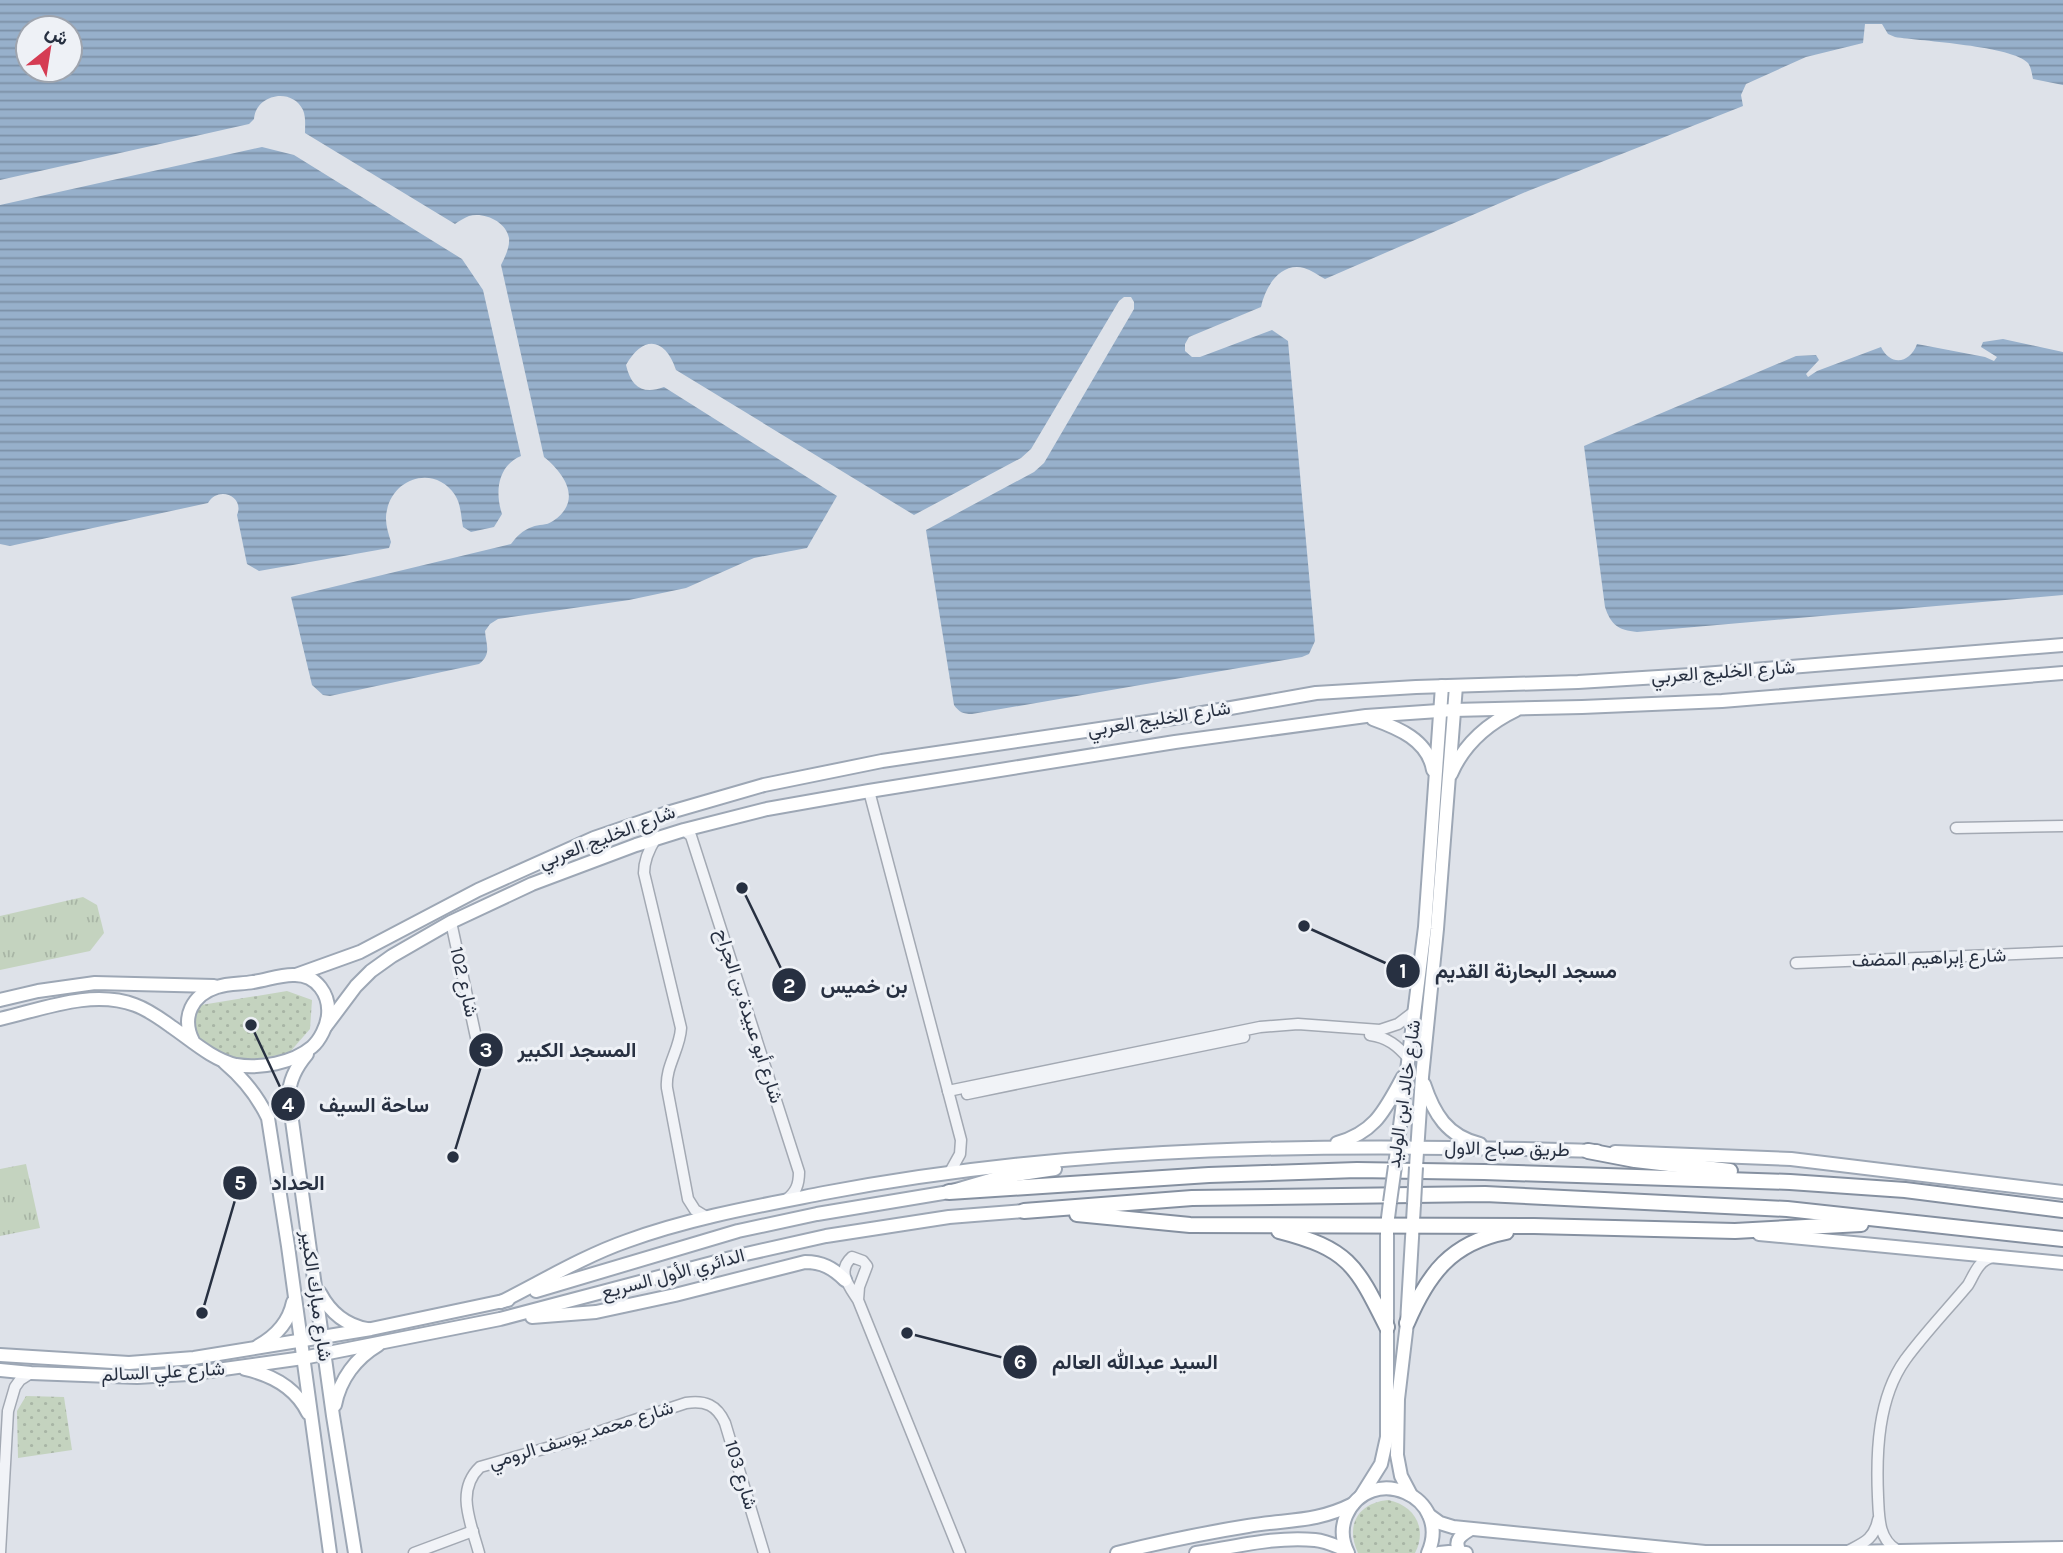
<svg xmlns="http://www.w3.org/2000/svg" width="2063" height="1553" font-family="Karla,Vazirmatn,sans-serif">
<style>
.grass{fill:url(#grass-tufts)}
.park{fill:url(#park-dots)}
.water{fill:url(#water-rules);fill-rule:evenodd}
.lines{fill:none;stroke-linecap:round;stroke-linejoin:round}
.minor-casing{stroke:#a3a9b3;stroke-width:13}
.major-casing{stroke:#9da7b5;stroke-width:16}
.highway-casing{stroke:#8590a0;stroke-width:18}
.minor{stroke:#f1f3f7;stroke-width:10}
.major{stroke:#fff;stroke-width:12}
.highway{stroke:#fff;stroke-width:14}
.major-bridge-casing{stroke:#9da7b5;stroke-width:16;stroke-linecap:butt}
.major-bridge{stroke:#fff;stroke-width:12}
.labels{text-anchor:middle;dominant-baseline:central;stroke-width:6;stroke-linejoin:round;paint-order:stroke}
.street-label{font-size:19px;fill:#273041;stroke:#eef1f6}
.leader{fill:none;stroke:#273041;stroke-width:2.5}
.callout-dot{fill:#273041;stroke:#eef1f6;stroke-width:2.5}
.mark-label{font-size:21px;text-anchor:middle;font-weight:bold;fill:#fff}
.callout-label{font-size:21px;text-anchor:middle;font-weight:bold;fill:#273041;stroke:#eef1f6;stroke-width:6;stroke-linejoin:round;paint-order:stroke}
</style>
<defs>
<pattern id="grass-tufts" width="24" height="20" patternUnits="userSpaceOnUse" patternTransform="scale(1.75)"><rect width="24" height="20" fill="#c4d3bf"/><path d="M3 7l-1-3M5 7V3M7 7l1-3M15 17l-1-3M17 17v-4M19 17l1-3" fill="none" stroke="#a8b5a5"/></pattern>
<pattern id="park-dots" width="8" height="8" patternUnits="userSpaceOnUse" patternTransform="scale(1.75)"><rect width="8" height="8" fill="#c4d3bf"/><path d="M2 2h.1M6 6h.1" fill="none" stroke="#a8b5a5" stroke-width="1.8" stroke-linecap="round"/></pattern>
<pattern id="water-rules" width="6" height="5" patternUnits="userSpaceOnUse" patternTransform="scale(1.75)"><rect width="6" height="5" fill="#97b0cb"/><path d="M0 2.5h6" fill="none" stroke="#7b90a6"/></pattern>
</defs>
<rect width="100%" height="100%" fill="#dee2e9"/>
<!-- grass -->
<g class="grass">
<path d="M83 897 97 905 104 933 90 951 0 970V916Z"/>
<path d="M26 1164 40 1228 0 1236V1169Z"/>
</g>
<!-- park -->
<g class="park">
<path d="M287 991 312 1000 310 1029 289 1053 257 1059H222L194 1041 190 1021 195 1006Z"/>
<path d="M26 1396 64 1397 72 1450 18 1458 17 1411Z"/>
<path d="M1388 1500C1414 1505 1428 1528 1415 1553H1358C1345 1525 1358 1503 1388 1500Z"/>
</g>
<!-- water -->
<g class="water">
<path d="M0 0H2063V85L2033 79C2032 74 2031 67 2028 63 2013 46 1921 41 1895 37L1888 34 1882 24H1865L1863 43 1806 57 1746 84 1741 95 1743 106 1528 191 1325 279C1318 275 1311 270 1304 268 1280 262 1265 287 1261 307L1189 337 1185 344V351L1192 357H1200L1272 330 1288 341 1315 641 1309 654 1302 657 972 714C963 714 959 712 954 705L926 530 1034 472 1044 463 1134 309V302L1131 297H1124L1119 301 1031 449 1021 458 914 515 676 370C665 337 643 335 626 365 631 387 643 395 664 387L837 496 807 548 754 558 686 588 629 600 498 619 490 624 485 631C486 645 492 654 479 664L330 696 323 695 312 685 291 597 511 544C516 537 523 530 532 527 539 524 546 526 553 521 583 501 565 474 544 457L501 265C505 257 510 247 509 238 506 222 485 212 469 216 464 218 459 221 455 224L305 133C305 126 306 117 303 110 292 87 256 94 254 119L249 124 0 180ZM70 28V70H28V28Z"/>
<path d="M262 147 294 155 462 259 483 290 521 456C497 466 495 493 502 514L494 527 471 532 463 527C461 517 461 504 455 495 435 465 394 477 387 510 384 521 388 532 391 542L389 548 259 571 247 564 237 515C245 497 219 485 208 503L10 546 0 544V205Z"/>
<path d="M2003 339 2063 352V595L1637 632C1618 630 1611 625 1605 607L1584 446 1796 356 1816 355 1819 360 1806 374 1808 377 1817 371 1881 347C1891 367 1910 363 1917 344L1985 357 1994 361 1997 357 1981 347 1983 342Z"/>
</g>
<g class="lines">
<!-- minor casing -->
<g class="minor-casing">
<g id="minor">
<path d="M869 791 961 1140 960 1154 950 1172"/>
<path d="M1956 828 2063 826"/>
<path d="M684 830 691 836 799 1172C799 1185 796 1192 786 1200"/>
<path d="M656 838C649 849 644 860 644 873L681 1028C680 1049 665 1067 667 1088L688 1199 695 1210 708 1218"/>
<path d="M451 922 477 1042"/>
<path d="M1796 963 2063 952"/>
<path d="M1370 1035C1387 1037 1398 1046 1409 1059"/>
<path d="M948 1091 1260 1027 1298 1024 1380 1030 1398 1024 1415 1011"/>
<path d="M967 1094 1244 1037"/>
<path d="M858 1300 859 1287 867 1266 863 1261 852 1257C836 1271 849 1286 858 1300L960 1553"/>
<path d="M1897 1550C1878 1539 1879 1516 1878 1497 1876 1452 1878 1398 1905 1360 1924 1334 1947 1310 1968 1285 1975 1273 1978 1261 1993 1257"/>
<path d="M1846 1552C1863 1543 1874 1540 1878 1520"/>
<path d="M0 1553 8 1411 15 1387 20 1380 31 1373"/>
<path d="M414 1553 473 1531"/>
<path d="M479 1553C471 1523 455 1491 480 1467L571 1441 686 1403C705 1400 717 1405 725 1423L764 1553"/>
</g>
</g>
<!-- major casing -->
<g class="major-casing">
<g id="major">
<path d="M1373 719C1398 728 1428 740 1433 770"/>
<path d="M1451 774C1464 744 1487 724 1516 710"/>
<path d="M296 975 360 952 478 890 594 838 667 813 764 785 882 761 1174 718 1316 693 1416 687 1578 682 1691 675 2063 645"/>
<path d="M0 1000 38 991 95 983 214 986"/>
<path d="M0 1019C43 1009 92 989 135 1005 149 1010 161 1019 172 1027 191 1040 213 1060 236 1065 260 1069 293 1063 312 1047 320 1040 327 1026 328 1015 330 995 317 975 295 975 282 974 267 980 253 982 242 984 228 983 217 987 192 995 181 1017 193 1041"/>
<path d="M326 1026 356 986 371 971 392 956 451 922 532 884 636 845 684 830 767 809 869 791 1175 742 1366 716 1453 710 1582 707 1722 701 2063 673"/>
<path d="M307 1054C296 1067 288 1082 289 1099L333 1416 355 1553"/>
<path d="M225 1063C244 1079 257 1095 268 1118L288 1246 330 1553"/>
<path d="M1424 1084C1434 1114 1447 1136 1480 1144"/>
<path d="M1337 1143C1376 1132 1385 1109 1403 1077"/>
<path d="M1615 1152 1791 1159 2063 1192"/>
<path d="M1395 1166 1425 927 1442 686"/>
<path d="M1416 1167 1422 1077 1437 929 1456 686"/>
<path d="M1759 1234 2063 1263"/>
<path d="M536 1291 738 1231 817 1214 949 1192 997 1178 1055 1169"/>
<path d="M320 1293C330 1312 345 1325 367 1329"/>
<path d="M501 1302C541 1282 584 1256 627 1241 690 1218 758 1206 824 1193 1079 1144 1338 1143 1597 1151"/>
<path d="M532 1317 596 1312 675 1295 805 1262C822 1262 833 1268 845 1280"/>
<path d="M258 1346C276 1336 289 1322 293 1302"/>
<path d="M0 1355 129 1363 194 1358 371 1329 508 1300"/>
<path d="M245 1369C272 1375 296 1388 308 1413"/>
<path d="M0 1370 31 1373 137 1377 188 1374 303 1358 500 1319 746 1254 826 1236 949 1217 1024 1211"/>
<path d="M335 1405C340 1379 356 1358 378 1345"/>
<path d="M1411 1495 1401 1476 1397 1455 1398 1399 1407 1323 1414 1204"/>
<path d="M1361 1496 1381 1464 1387 1437V1226L1390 1202"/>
<path d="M1429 1515 1440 1523 1453 1527 1705 1552H1846L2063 1548"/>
<path d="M1460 1552C1453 1540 1461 1535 1471 1529"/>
<path d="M1117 1553C1161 1542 1204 1533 1248 1526 1288 1519 1315 1523 1353 1504"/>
<path d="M1196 1553C1234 1547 1276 1536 1315 1540 1326 1541 1336 1546 1346 1550"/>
<path d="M1348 1553C1342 1541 1341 1528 1346 1516 1370 1461 1453 1496 1428 1553"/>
<path d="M1439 1553 1449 1552 1466 1553"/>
</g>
</g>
<!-- highway casing -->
<g class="highway-casing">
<g id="highway">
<path d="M1588 1151 1635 1160 1730 1171"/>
<path d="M949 1192 1209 1175 1357 1170 1484 1172 1790 1182 1905 1190 2063 1210"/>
<path d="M1024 1211 1192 1198 1485 1194 1787 1209 2063 1239"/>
<path d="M1077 1214 1190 1225 1534 1226 1735 1231 1861 1224"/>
<path d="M1279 1231C1349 1249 1356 1265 1387 1327"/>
<path d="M1407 1323C1428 1274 1451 1243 1506 1232"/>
</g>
</g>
<!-- minor -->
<use href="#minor" class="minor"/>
<!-- major -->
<use href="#major" class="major"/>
<!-- highway -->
<use href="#highway" class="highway"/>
<!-- major-bridge casing -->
<g class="major-bridge-casing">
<g id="major-bridge">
<path d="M1390 1202 1395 1166"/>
<path d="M1414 1204 1416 1167"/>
</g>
</g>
<!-- major-bridge -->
<use href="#major-bridge" class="major-bridge"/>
</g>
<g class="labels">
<!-- street labels -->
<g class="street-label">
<text transform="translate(1723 672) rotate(-4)">شارع الخليج العربي</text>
<text transform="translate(1159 719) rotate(-9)">شارع الخليج العربي</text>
<text transform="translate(607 837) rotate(-21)">شارع الخليج العربي</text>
<text transform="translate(1929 958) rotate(-2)">شارع إبراهيم المضف</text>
<text transform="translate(464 982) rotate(77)">شارع 102</text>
<text transform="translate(749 1016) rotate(72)">شارع أبو عبيدة بن الجراح</text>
<text transform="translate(1404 1094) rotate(-82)">شارع خالد ابن الوليد</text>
<text transform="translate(1507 1149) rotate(1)">طريق صباح الاول</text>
<text transform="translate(673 1274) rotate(-15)">الدائري الأول السريع</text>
<text transform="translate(316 1296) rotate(82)">شارع مبارك الكبير</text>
<text transform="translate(163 1372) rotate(-3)">شارع علي السالم</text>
<text transform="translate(581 1435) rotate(-17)">شارع محمد يوسف الرومي</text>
<text transform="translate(741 1475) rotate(73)">شارع 103</text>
</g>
</g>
<!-- callouts -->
<path class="leader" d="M1304 926L1403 971M742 888L789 985M453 1157L486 1050M251 1025L288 1104M202 1313L240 1183M907 1333L1020 1362"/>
<g class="callout-dot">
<circle cx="1304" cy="926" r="7"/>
<circle cx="742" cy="888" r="7"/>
<circle cx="453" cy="1157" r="7"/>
<circle cx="251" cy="1025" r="7"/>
<circle cx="202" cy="1313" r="7"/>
<circle cx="907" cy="1333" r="7"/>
<circle cx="1403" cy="971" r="18"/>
<circle cx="789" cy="985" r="18"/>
<circle cx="486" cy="1050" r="18"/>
<circle cx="288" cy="1104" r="18"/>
<circle cx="240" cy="1183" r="18"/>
<circle cx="1020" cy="1362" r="18"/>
</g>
<g class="mark-label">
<text x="1403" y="978">1</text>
<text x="789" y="993">2</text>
<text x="486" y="1057">3</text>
<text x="288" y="1112">4</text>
<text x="240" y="1190">5</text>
<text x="1020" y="1369">6</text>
</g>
<g class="callout-label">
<text x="1526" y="978">مسجد البحارنة القديم</text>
<text x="864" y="993">بن خميس</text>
<text x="577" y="1057">المسجد الكبير</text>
<text x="374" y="1112">ساحة السيف</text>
<text x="298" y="1190">الحداد</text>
<text x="1135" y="1369">السيد عبدالله العالم</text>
</g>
<!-- north arrow -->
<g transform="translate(49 49) rotate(30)"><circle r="33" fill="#eef1f6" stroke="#9ea4ae" stroke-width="2"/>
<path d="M0-5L12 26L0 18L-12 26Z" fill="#d53c53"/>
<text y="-10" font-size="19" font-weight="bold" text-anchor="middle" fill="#273041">ش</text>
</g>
</svg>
